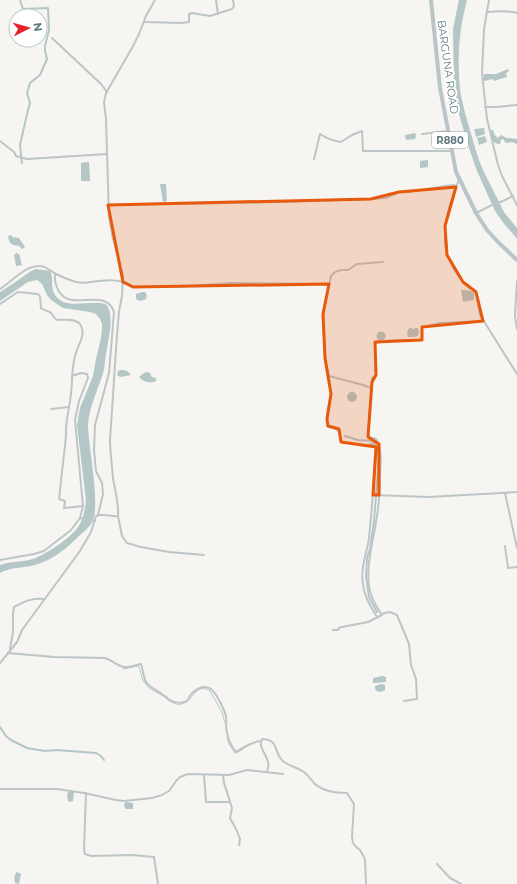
<svg xmlns="http://www.w3.org/2000/svg" width="517" height="884" font-family="Montserrat,sans-serif">
<style>
.water{fill:#b4c6c6}
.lines{fill:none;stroke-linecap:round;stroke-linejoin:round}
.stream{stroke:#b4c6c6;stroke-width:1}
.canal{stroke:#b4c6c6;stroke-width:2}
.street{stroke:#bec5c7;stroke-width:2}
.primary{stroke:#b9c5c7;stroke-width:4}
.marked{fill:#e8590c;fill-opacity:0.2;stroke:#e8590c;stroke-width:3;stroke-linejoin:round}
.labels{text-anchor:middle;dominant-baseline:central;stroke-width:4;stroke-linejoin:round;paint-order:stroke}
.shield{fill:#fff;stroke:#90a2a5;stroke-width:1}
.shield-label{font-size:10px;font-weight:bold;fill:#607a7e}
.street-label{font-size:11px;fill:#607a7e;stroke:#fff}
</style>
<rect width="100%" height="100%" fill="#f6f5f2"/>
<!-- water -->
<g class="water">
<path d="M459 0H467C459 30 457 58 460 89 462 104 468 123 472 137 475 148 478 159 483 170L504 212 517 228V239L514 235 505 225 495 211 477 171 467 142 459 114 454 85 453 29Z"/>
<path d="M508 69 509 71 506 73 507 77 500 79 495 81 492 79 485 81 483 80 484 74H496Z"/>
<path d="M484 128 485 134 476 137 474 129Z"/>
<path d="M491 130H493L495 135 498 138 501 135 507 138 517 139V144L512 142 506 143 503 139 501 140 500 144C492 144 491 137 491 130Z"/>
<path d="M415 133 416 136 415 139 406 140 405 135Z"/>
<path d="M485 136 487 142 479 145 477 138Z"/>
<path d="M428 160V167L420 168V161Z"/>
<path d="M88 162H89L90 181H81V163Z"/>
<path d="M160 184H166L167 201 163 202Z"/>
<path d="M12 235V237L19 238 25 247 22 249 19 246C12 245 9 244 8 236Z"/>
<path d="M17 252V254H19L22 265 16 266 14 255Z"/>
<path d="M36 269 50 271C54 277 50 287 55 295 67 312 91 298 107 305 114 318 109 335 107 349 105 356 105 363 104 370 99 388 89 406 88 425 88 445 102 512 91 524 88 528 84 532 80 535 67 548 53 560 35 565 23 568 11 567 0 573V565C11 561 23 562 33 559 47 554 74 536 80 524 84 516 85 508 86 500L77 425 80 408 93 376 96 359 101 338 102 329V324L100 319 96 314 90 312 63 308 51 300 47 295 42 284 37 280 28 282 0 301V292L14 283 31 271Z"/>
<path d="M461 290C466 290 470 290 474 293V300L463 302Z"/>
<path d="M142 292H145C147 294 147 296 146 299L141 301 137 300 136 298V294Z"/>
<path d="M409 328H412L414 330 415 328H418L419 332 418 336 414 337H408L407 333Z"/>
<circle cx="381" cy="336" r="4.5"/>
<path d="M121 370C126 370 128 371 131 375L120 377 117 375 118 371Z"/>
<path d="M147 372 150 373 152 377 156 378V381C150 384 143 382 139 377L144 373Z"/>
<circle cx="352" cy="397" r="5"/>
<path d="M382 676 386 677V682L373 683V678Z"/>
<path d="M381 684 385 685V690L381 692 376 691 375 688V686Z"/>
<path d="M68 792H74L73 801 69 802 68 800 67 797Z"/>
<path d="M126 802 133 803V809H126C124 807 123 804 126 802Z"/>
<path d="M17 872 21 874 19 884 15 883C14 880 14 874 17 872Z"/>
</g>
<g class="lines">
<!-- stream -->
<g class="stream">
<path d="M123 669 138 666C142 671 140 678 145 683 149 689 154 691 160 694 168 699 177 710 187 701"/>
<path d="M190 699C196 691 201 685 210 691L222 712 225 723"/>
<path d="M227 738 229 744 235 753H236L243 749"/>
</g>
<!-- canal -->
<g class="canal">
<path d="M20 0 23 9 48 8 49 30 45 46V51L47 59 40 75 30 83 27 93 30 103 28 110 20 145 22 163"/>
<path d="M345 436 358 440 375 441 376 444 379 458 374 521 370 549 367 558 366 576 369 597 377 612"/>
<path d="M0 727 6 736 11 740 27 748 45 751 56 750 96 753 101 756 104 760"/>
</g>
<!-- street -->
<g class="street">
<path d="M216 0 218 14"/>
<path d="M489 0 484 29 482 73 487 119 498 165 502 176 517 205"/>
<path d="M487 12C497 11 507 10 517 13"/>
<path d="M145 22 181 23 189 22V14L192 13 210 16 232 9 234 6 233 0"/>
<path d="M52 38 101 84 107 92"/>
<path d="M485 107H496L517 105"/>
<path d="M422 134 448 131"/>
<path d="M0 141 14 152 16 156 27 159 107 154"/>
<path d="M314 159 320 134C326 138 333 141 341 142L352 135 362 131 363 151H452"/>
<path d="M459 179 450 204 445 226V244L447 255 455 271 463 282 476 292 480 315 517 374"/>
<path d="M108 205 279 202 371 199 386 198 399 192H409L445 186 454 185 456 187"/>
<path d="M476 213 492 205 503 201 513 196"/>
<path d="M55 273C54 285 59 298 72 300 86 302 108 293 114 312L109 373 95 425 94 450 96 471 102 483 103 494 98 515"/>
<path d="M517 281 515 316 517 329"/>
<path d="M0 289C10 283 22 269 33 267 45 264 47 269 56 274 62 277 70 280 76 282 81 283 86 283 91 282 105 280 123 278 133 287H177L230 283 328 284"/>
<path d="M0 304 18 292 38 294 40 297 41 308C44 311 48 310 51 313 54 316 53 318 57 320 63 320 75 318 80 324 86 332 80 342 77 350 71 364 73 378 71 393 70 407 65 421 66 436L59 499 65 501 64 508 83 506"/>
<path d="M329 376 363 385 371 388"/>
<path d="M51 409 69 407"/>
<path d="M505 493 517 548"/>
<path d="M373 495 428 497 517 492"/>
<path d="M118 516 122 536 127 543 141 547 169 552 204 555"/>
<path d="M80 518 95 521"/>
<path d="M505 546 508 568 517 567"/>
<path d="M0 560 34 554 44 551 71 530 80 518 83 506 75 420 79 401 88 378 87 374 81 373 72 376"/>
<path d="M377 617C371 607 364 596 363 584 360 568 367 553 369 538 372 509 374 479 376 449L373 443 367 446 341 442C340 437 340 430 334 428 332 428 330 427 328 426L327 423V414L331 394 328 372 325 358 323 314 331 276 335 272 341 270H348L357 264 383 262"/>
<path d="M333 630H338L339 628 342 627 368 622 382 615"/>
<path d="M10 649 13 632V614L14 607C26 601 31 598 45 599"/>
<path d="M8 653 54 657 105 658C112 660 117 666 124 667 130 668 135 665 141 664 143 670 143 676 146 682 150 688 157 690 163 695 166 696 168 699 170 700 174 703 184 704 188 700 189 699 189 698 189 697 194 690 204 683 212 690 217 695 225 710 226 717 227 720 226 724 226 727 227 736 230 745 236 752 245 747 250 742 261 741"/>
<path d="M0 663 17 642 22 630 80 551 91 532 96 516C103 513 111 517 118 516 119 503 115 491 113 478 112 465 110 452 110 440L117 335 119 312 122 296 123 276 113 239 109 217 106 119 104 102 106 93 132 48 139 34 146 16 155 0"/>
<path d="M404 701 417 699 416 679 414 673 411 665 409 644 397 615 390 612 381 614C376 606 370 596 369 586 366 565 373 542 376 522 379 506 380 489 380 473 381 462 382 448 376 439L369 437 368 435 372 382V378L376 375 375 344C384 339 410 340 422 340V327H423L440 323 483 321"/>
<path d="M267 772C268 769 269 765 268 762 266 753 258 748 262 739 280 739 273 754 284 762 290 766 298 768 304 772 309 776 311 780 315 784 324 792 336 793 347 793L354 804 352 836 353 843 356 847 360 850 365 859 366 884"/>
<path d="M204 775 206 802H230"/>
<path d="M223 775 224 783 232 808 230 818 236 829 240 839 239 845"/>
<path d="M0 789H57L84 793 116 800 124 801 152 798 162 795 169 791 176 781 180 777 188 774 229 775 247 770 283 774"/>
<path d="M86 793 84 849 85 854 91 856 132 855 154 857 158 884"/>
<path d="M437 864 450 878 461 884"/>
</g>
<!-- primary -->
<path class="primary" d="M431 0 440 88 456 172 476 213 487 230 498 242 517 260"/>
</g>
<!-- marked area -->
<path class="marked" d="M456 187 445 226 447 255 463 282 476 292 483 321 422 327V340L375 342 376 375 372 382 368 437 379 444V495H373L376 447 341 442 339 429 328 426 327 419 331 394 325 358 323 314 329 284 133 287 123 282 108 205 371 199 399 192Z"/>
<g class="labels">
<!-- shield labels -->
<rect class="shield" x="432" y="132" width="36" height="16" rx="3"/>
<g class="shield-label">
<text x="450" y="140">R880</text>
</g>
<!-- street labels -->
<g class="street-label">
<text transform="translate(448 67) rotate(82)">BARGUNA ROAD</text>
</g>
</g>
<!-- north arrow -->
<g transform="translate(28 28) rotate(84)"><circle r="19" fill="#ffffff" stroke="#bfcacb"/>
<path d="M0-3L7 15L0 10L-7 15Z" fill="#e6232d"/>
<text y="-6" font-size="11" font-weight="bold" text-anchor="middle" fill="#607a7e">N</text>
</g>
</svg>
